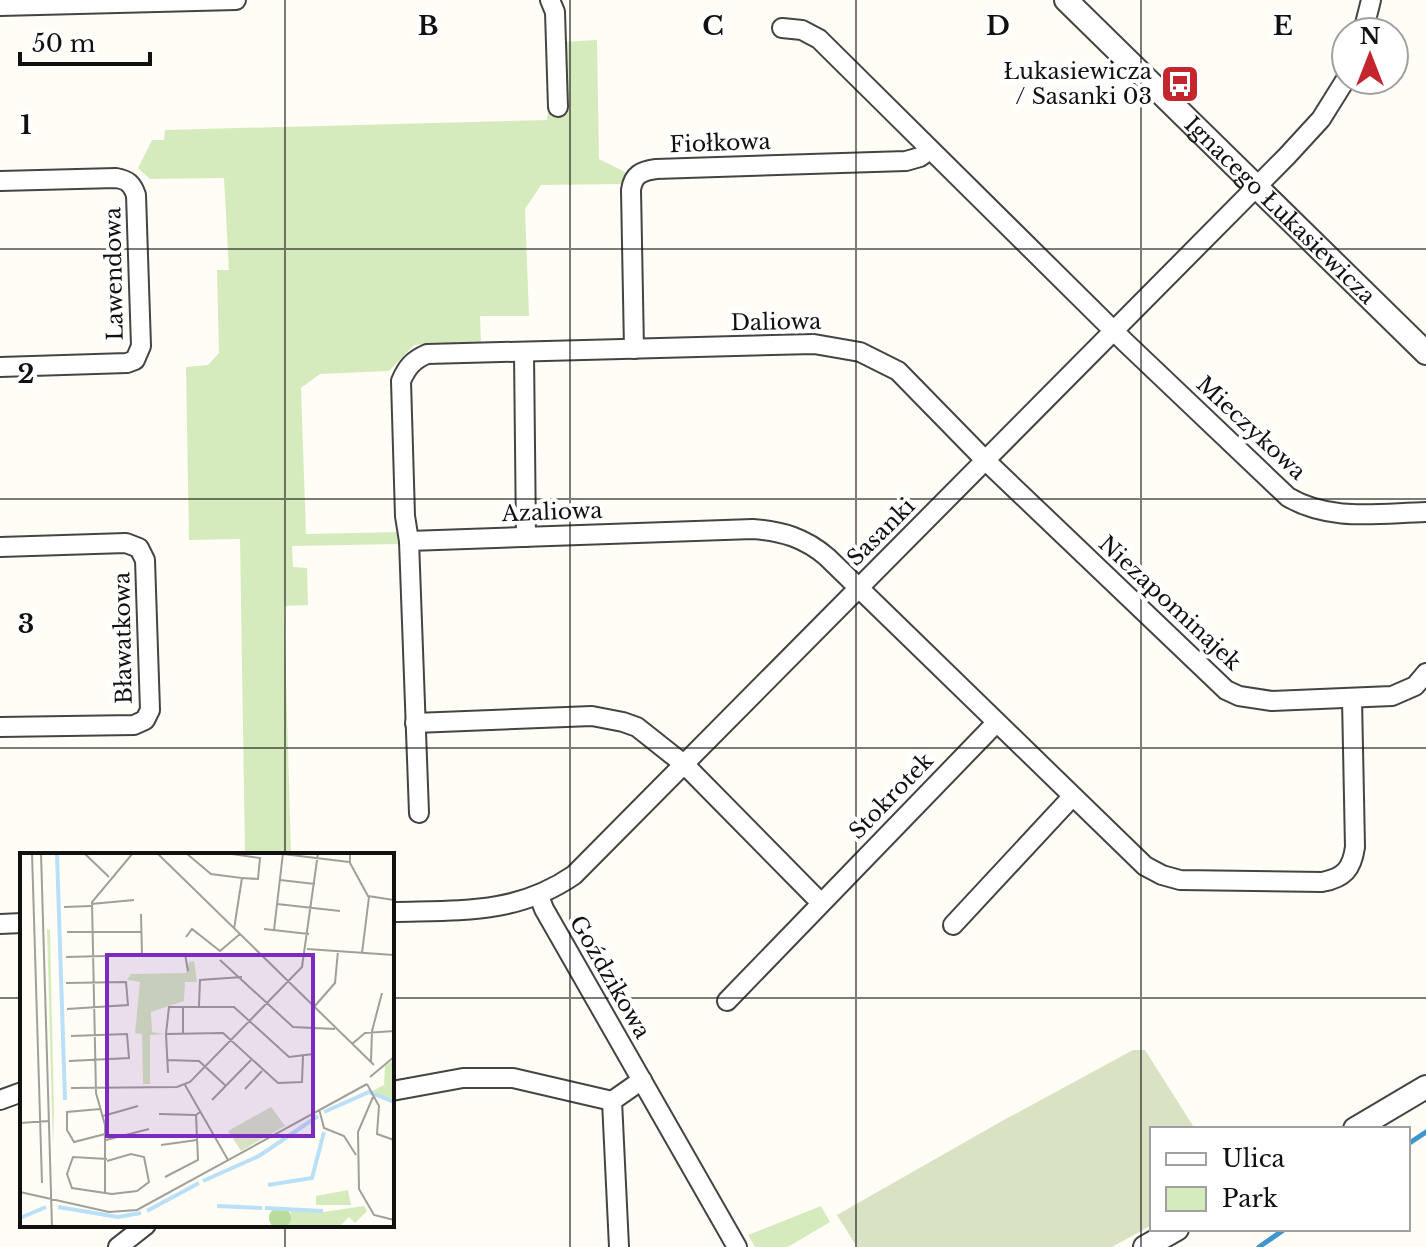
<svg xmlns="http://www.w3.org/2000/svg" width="1426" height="1247" font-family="'Libre Baskerville',serif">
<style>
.green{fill:#d5ebbd}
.cemetery{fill:#d9e3c4}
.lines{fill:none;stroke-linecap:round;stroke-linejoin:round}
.stream{stroke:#3f96cf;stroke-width:5}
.minor-casing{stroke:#444;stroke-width:22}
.tertiary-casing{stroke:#444;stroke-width:26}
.minor{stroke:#fff;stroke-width:18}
.tertiary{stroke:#fff;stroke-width:22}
.grid{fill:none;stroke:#111;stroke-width:2;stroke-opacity:0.55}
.labels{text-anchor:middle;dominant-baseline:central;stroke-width:8;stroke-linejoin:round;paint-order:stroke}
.poi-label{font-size:22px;fill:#111;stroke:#fff;text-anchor:end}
.street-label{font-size:22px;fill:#111;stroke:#fff}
.inset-river{fill:none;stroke:#b9e0f7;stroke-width:4}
.inset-road{fill:none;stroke:#a09f9a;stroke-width:2}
.view{fill:#7b2cbf;fill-opacity:0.15;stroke:#7b2cbf;stroke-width:4}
.inset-edge{fill:none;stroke:#111;stroke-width:4}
.grid-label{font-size:26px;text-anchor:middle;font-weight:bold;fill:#111;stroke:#fff;stroke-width:8;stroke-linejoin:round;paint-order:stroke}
</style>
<rect width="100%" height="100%" fill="#fffdf5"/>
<!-- green -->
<g class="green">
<path d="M597 40 599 159 625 172 623 184 541 185 525 209 529 316H480L481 342 414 345 389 371 320 374 301 388 306 534 400 532 401 544 292 546 293 567 307 568 308 605 284 606 291 855H245L240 539 189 540 186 367 208 365 219 353 217 270H229L224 178 150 179 138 168 152 140H164L165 130 547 120 548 110 562 111V42Z"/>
<path d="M821 1206 830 1222 788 1247H755L748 1235Z"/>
</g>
<!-- cemetery -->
<path class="cemetery" d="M1133 1050H1145L1195 1129H1152V1225L1112 1247H857L837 1215 1002 1121Z"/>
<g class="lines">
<!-- stream -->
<g class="stream">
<path d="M1408 1144 1426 1132"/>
<path d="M1259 1247 1285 1229"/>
</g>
<!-- minor casing -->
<g class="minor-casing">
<g id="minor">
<path d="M550 0 555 12 558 107"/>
<path d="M0 6 236 0"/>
<path d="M782 28 802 30 819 39 1125 342 1288 497C1330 522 1379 513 1426 512"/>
<path d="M1363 32 1371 0"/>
<path d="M0 181 116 178C128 180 132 184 136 195L141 346 135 360 127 363 0 367"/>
<path d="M634 349 631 190C633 175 641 171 656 169L906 161 920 157 930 150"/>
<path d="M524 353 526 537"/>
<path d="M409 541 405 516 401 381C407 367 413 360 427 354L814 344 860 352 898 371 985 460 1226 690 1239 696 1272 701 1392 696 1415 686 1426 673"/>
<path d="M0 547 126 543 139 548 145 560 150 710 145 720 134 725 0 727"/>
<path d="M415 723 592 716 623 722 637 727 685 765 821 903"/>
<path d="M419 813 409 541 753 529C782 531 805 538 827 557L1145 866 1162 875 1180 880 1322 882C1344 878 1352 869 1355 847L1352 699"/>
<path d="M539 896 544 909 737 1247"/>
<path d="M392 912C459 910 516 915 574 875L1287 156 1321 119 1346 79"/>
<path d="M0 924 22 923"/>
<path d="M953 925 1072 797"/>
<path d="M727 1001 996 723"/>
<path d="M392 1091 463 1078H513L612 1101"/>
<path d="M0 1100 22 1092"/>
<path d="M118 1247 146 1225"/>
<path d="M619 1247 612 1101 642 1080"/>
</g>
</g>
<!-- tertiary casing -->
<g class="tertiary-casing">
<g id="tertiary">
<path id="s1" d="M1066 0 1426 353"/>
<path d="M1355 1129 1426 1087"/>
<path d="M1145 1247 1177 1229"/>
</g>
</g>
<!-- minor -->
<use href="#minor" class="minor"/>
<!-- tertiary -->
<use href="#tertiary" class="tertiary"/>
</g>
<!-- grid -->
<path class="grid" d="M285 0V855M570 0V1247M856 0V1247M1141 0V1247M0 249H1426M0 499H1426M0 748H1426M0 998H22M392 998H1426M285 1225V1247"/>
<!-- icons -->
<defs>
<g id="bus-square" transform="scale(2)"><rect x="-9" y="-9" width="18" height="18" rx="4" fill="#c4262e" stroke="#fff"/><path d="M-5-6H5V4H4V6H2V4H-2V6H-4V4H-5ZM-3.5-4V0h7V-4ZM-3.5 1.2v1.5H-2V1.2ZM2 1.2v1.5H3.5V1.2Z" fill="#fff"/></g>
</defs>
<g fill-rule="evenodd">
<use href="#bus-square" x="1180" y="84"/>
</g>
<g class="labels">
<!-- poi labels -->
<g class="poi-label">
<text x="1152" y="71">Łukasiewicza<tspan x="1152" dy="25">/ Sasanki 03</tspan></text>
</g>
<!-- street labels -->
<g class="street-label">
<text transform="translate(720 143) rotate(-2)">Fiołkowa</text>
<text stroke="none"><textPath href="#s1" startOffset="300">Ignacego Łukasiewicza</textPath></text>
<text transform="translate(114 274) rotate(-91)">Lawendowa</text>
<text transform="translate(776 322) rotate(-1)">Daliowa</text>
<text transform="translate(1251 428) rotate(43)">Mieczykowa</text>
<text transform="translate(552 512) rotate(-2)">Azaliowa</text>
<text transform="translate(881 532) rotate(-45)">Sasanki</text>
<text transform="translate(1170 603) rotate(43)">Niezapominajek</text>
<text transform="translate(123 638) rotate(-91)">Bławatkowa</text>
<text transform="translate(891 796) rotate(-46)">Stokrotek</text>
<text transform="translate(610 977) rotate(60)">Goździkowa</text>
</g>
</g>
<!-- overview -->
<g transform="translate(20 853)">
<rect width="374" height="374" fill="#fffdf5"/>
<path d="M27 76 30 77 34 259 33 294ZM174 108 177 129H165L164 148 131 159 132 179 145 181 130 182V231H123L122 181 115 180 120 129 107 127 111 121 166 120 169 109ZM374 207V249L352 238 364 232 365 213ZM328 337 331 352H296V343ZM344 353 347 358 335 370 329 364 319 374H269L271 357 303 359Z" fill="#d5ebbd"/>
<path d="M249 365a11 11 0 1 1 22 0a11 11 0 1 1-22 0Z" fill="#b9dc9c"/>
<path d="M251 254 265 273 221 298 208 278Z" fill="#d9e3c4"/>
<path class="inset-river" d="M37 0 45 247M304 259 349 239 374 249M183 328 239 303 298 263M248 332 292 325 304 279M197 353 242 355M38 354 98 364 121 360M245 355 303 358M127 358 179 330M0 365 26 354"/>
<path class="inset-road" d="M12 0 22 330M21 0 32 374M64 0 89 24M137 0 354 212M166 0 191 21 222 25 214 76M205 0 240 5 238 26 222 25M330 0V10L348 43 374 47M263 1 329 9M260 27 295 31M71 51 114 47M257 51 320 58M44 54 71 53M121 61 122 102M244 76 289 81M254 77 263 0M47 79H121M166 84 172 76 200 98 220 81M287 96 374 102M342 100 349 44M46 104 165 101 168 118M200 107 273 174 315 176M46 130 106 129 108 152 47 156M163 153V180M179 153 180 127 222 124M294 154 315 130 318 98M146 181 149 154H214L269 204 293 201 294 176M332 191 345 180 374 178M147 207 179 208 206 233M49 208 109 205 107 181 51 183M351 209 352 178 362 140M148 220 146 181 203 180 258 230 282 229 283 203M350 224 374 204M347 231 359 253 357 281 374 287M165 232 208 307M51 235 157 234 170 229 282 114 298 0M225 236 242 218M353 244 338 279 339 336 354 362 374 367M192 247 231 207M80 256 47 259V277L54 289 85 281M299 256 304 275 324 283 336 302M139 261 176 262M83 263 118 253M0 270 28 268M86 287 129 276M141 292 177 287M87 306 53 304 47 321 52 335 92 341 117 338 129 329 124 304 111 301 87 308M145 324 178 307 176 262 180 259M0 339 89 359 117 357 347 231M85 339V272L76 240 72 49 113 0"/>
<path class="view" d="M87 102H293V283H87Z"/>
<rect width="374" height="374" class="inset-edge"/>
</g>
<g class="grid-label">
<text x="428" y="35">B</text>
<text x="713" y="35">C</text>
<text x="998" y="35">D</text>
<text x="1283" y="35">E</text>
<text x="26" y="134">1</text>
<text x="26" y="383">2</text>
<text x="26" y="633">3</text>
</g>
<!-- legend -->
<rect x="1150" y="1127" width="260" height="104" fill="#ffffff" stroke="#a0a0a0" stroke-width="2"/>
<rect x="1166" y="1153" width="40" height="12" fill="#ffffff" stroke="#a0a0a0" stroke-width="2"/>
<text x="1222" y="1167" font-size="24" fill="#111111">Ulica</text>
<rect x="1166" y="1187" width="40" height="24" fill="#d5ebbd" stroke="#a0a0a0" stroke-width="2"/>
<text x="1222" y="1207" font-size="24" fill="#111111">Park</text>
<!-- north arrow -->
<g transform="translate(1370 56)"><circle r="38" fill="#ffffff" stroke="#a0a0a0" stroke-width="2"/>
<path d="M0-6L14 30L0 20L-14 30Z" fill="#c4262e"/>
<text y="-12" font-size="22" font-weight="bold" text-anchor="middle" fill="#111111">N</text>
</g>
<!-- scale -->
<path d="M20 52v12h130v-12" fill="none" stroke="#111111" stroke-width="4"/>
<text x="32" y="52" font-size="24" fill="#111111" stroke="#ffffff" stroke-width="6" paint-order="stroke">50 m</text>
</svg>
